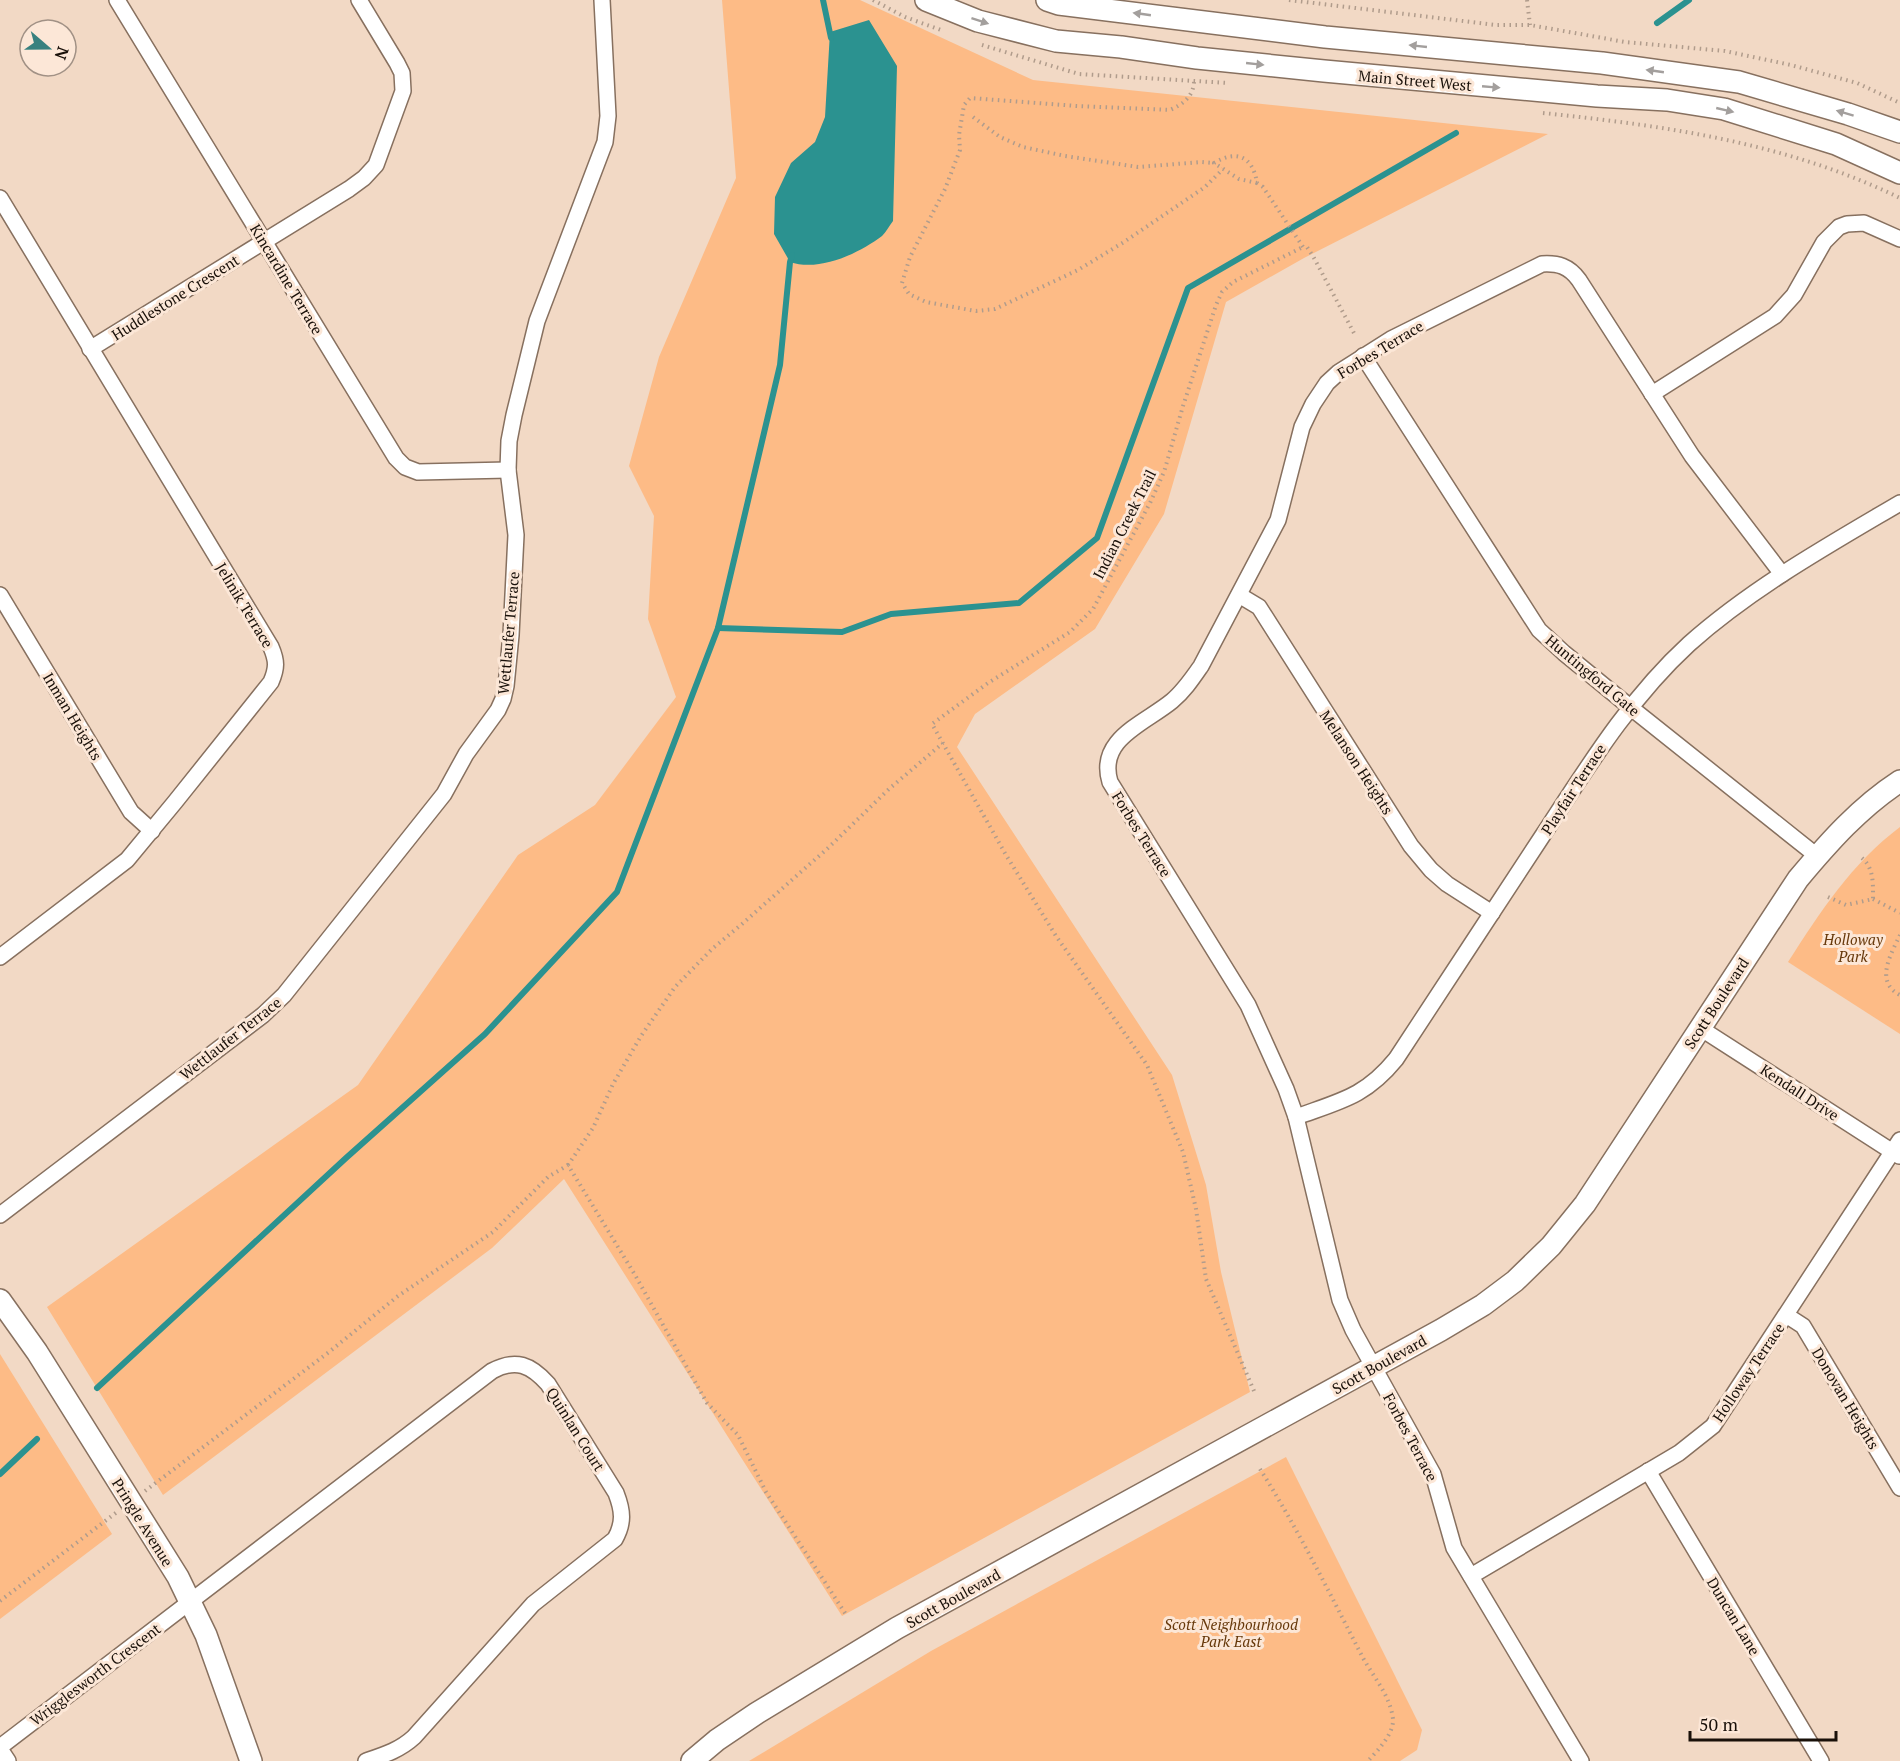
<svg xmlns="http://www.w3.org/2000/svg" width="1900" height="1761" font-family="'PT Serif',serif">
<style>
.green{fill:#fdbb86}
.water{fill:#2b9290}
.lines{fill:none;stroke-linecap:round;stroke-linejoin:round}
.stream{stroke:#2b9290;stroke-width:6}
.street-casing{stroke:#87705f;stroke-width:18}
.secondary-casing{stroke:#87705f;stroke-width:24}
.path{stroke:#b09c8c;stroke-width:4;stroke-dasharray:1.5 4.5;stroke-linecap:butt}
.street{stroke:#fff;stroke-width:15}
.secondary{stroke:#fff;stroke-width:21}
.oneway{fill:#a39f9d}
.labels{text-anchor:middle;dominant-baseline:central;stroke-width:6;stroke-linejoin:round;paint-order:stroke}
.street-label{font-size:15px;fill:#191009;stroke:#fce7d7}
.park-label{font-size:15px;font-style:italic;fill:#67390b;stroke:#fce7d7}
</style>
<rect width="100%" height="100%" fill="#f2d9c5"/>
<!-- green -->
<g class="green">
<path d="M722 0H860L1033 80 1548 134 1304 258 1226 302 1164 514 1095 629 975 714 957 747 1172 1075 1206 1185 1221 1272 1250 1392 842 1616 564 1179 492 1248 163 1495 47 1307 358 1085 518 855 595 805 676 697 648 619 654 516 629 466 659 357 736 178Z"/>
<path d="M1900 827V1034L1788 962C1820 912 1852 863 1900 827Z"/>
<path d="M0 1354 112 1534 0 1619Z"/>
<path d="M1286 1457 1422 1730 1417 1750 1400 1761H749L931 1651Z"/>
</g>
<!-- water -->
<path class="water" d="M869 20 897 66 893 221C889 226 886 232 882 236 858 254 819 272 790 262L774 234 775 197 791 163 815 142 825 117 830 32Z"/>
<g class="lines">
<!-- stream -->
<g class="stream">
<path d="M823 0 831 38"/>
<path d="M1657 23 1689 0"/>
<path d="M718 628 842 632 891 614 1019 603 1097 538 1188 288 1456 133"/>
<path d="M97 1388 346 1158 485 1034 617 892 718 628 780 365 790 262 792 255"/>
<path d="M0 1474 37 1439"/>
</g>
<!-- street casing -->
<g class="street-casing">
<g id="street">
<path d="M117 0 396 458 405 467 418 472 508 470"/>
<path d="M0 198 271 647C277 661 277 668 271 682L175 802 127 860 0 957"/>
<path d="M90 349 349 189 364 178 376 165 403 91 402 73 397 63 359 0"/>
<path d="M1363 356 1539 630 1564 653 1630 707 1817 856"/>
<path d="M1652 394 1775 316 1794 295 1824 242 1839 227 1847 224 1864 223 1900 239"/>
<path d="M0 595 131 812 152 831"/>
<path d="M1239 595 1259 607 1411 846 1431 870 1447 884 1492 913"/>
<path d="M1700 1028 1899 1156"/>
<path d="M1296 1117C1340 1101 1365 1097 1396 1059 1445 984 1494 910 1543 835 1587 768 1629 699 1689 644 1752 588 1827 546 1900 503"/>
<path d="M0 1215 263 1015 284 995 444 794 466 754 498 710 503 699 506 686 511 635 516 535 508 470 509 441 514 415 537 321 605 142 608 116 602 0"/>
<path d="M1786 1315 1803 1326 1900 1488"/>
<path d="M1648 1471 1821 1761"/>
<path d="M1471 1576 1679 1453 1713 1426 1900 1140"/>
<path d="M0 1747 492 1371C516 1358 531 1365 548 1384L616 1493C623 1511 624 1523 615 1539L533 1604 414 1737C400 1750 384 1755 366 1761"/>
<path d="M0 1749 8 1761"/>
<path d="M1581 1761 1454 1548 1433 1474 1353 1330 1340 1300 1296 1117 1286 1089 1248 1005 1110 782C1097 739 1144 724 1172 701 1184 691 1192 679 1201 666L1278 520 1302 427 1313 404 1327 383 1339 372 1391 339 1542 264C1558 263 1569 266 1579 280L1692 456 1782 574"/>
</g>
</g>
<!-- secondary casing -->
<g class="secondary-casing">
<g id="secondary">
<path d="M926 0 978 21 1056 41 1121 47 1197 58 1324 71 1597 96 1667 100 1724 109 1836 144 1900 173"/>
<path d="M1047 0 1059 4 1325 37 1602 63 1739 82 1848 114 1900 132"/>
<path d="M0 1300 37 1352 178 1577 206 1635 251 1761"/>
<path d="M692 1761 717 1740 757 1713 897 1628 1441 1330 1483 1305 1515 1281 1551 1246 1585 1204 1798 879C1829 842 1860 807 1900 781"/>
</g>
</g>
<!-- path -->
<g class="path">
<path d="M873 0 905 17 941 30"/>
<path d="M1289 0 1496 25H1530L1625 42 1725 51 1791 65 1857 83 1900 103"/>
<path d="M1527 0 1530 25"/>
<path d="M982 45 1079 74 1228 83"/>
<path d="M1194 82C1193 97 1183 104 1170 110L1077 106 970 98 964 105 959 135 960 150 945 189 910 257 902 283 909 294 926 302 976 311 995 309 1078 270 1124 242 1205 187 1223 169"/>
<path d="M1543 113C1667 126 1787 143 1900 198"/>
<path d="M973 117 1000 137 1023 147 1065 156 1138 167 1202 162 1214 163"/>
<path d="M1257 183 1239 179 1214 163C1237 149 1253 157 1257 183L1263 187 1303 247H1307L1314 258 1355 335"/>
<path d="M1828 897 1846 905 1873 899C1873 884 1874 868 1862 858"/>
<path d="M1873 899 1900 913"/>
<path d="M1900 935C1891 954 1874 982 1900 995"/>
<path d="M568 1165 593 1128 613 1084 641 1036 675 987 712 949 742 924 828 848 889 789 943 743"/>
<path d="M1254 1391 1206 1279 1196 1209 1183 1152 1147 1065 1056 936 1006 855 932 724 988 683 1070 632 1093 609 1150 503 1164 472 1183 406 1216 305 1222 292 1233 282 1303 247"/>
<path d="M1260 1469C1298 1529 1330 1594 1363 1658 1374 1678 1390 1695 1393 1719 1394 1734 1377 1751 1368 1761"/>
<path d="M145 1491 329 1352 398 1296 493 1232 548 1177 568 1165 635 1275 707 1403 738 1435 766 1492 847 1616"/>
<path d="M0 1601 117 1512"/>
</g>
<!-- street -->
<use href="#street" class="street"/>
<!-- secondary -->
<use href="#secondary" class="secondary"/>
</g>
<!-- one-way arrows -->
<defs><path id="oneway-solid" d="M-6-.8H1V-3.2L6.5 0L1 3.2V.8H-6Z" transform="scale(1.5)"/></defs>
<g class="oneway">
<use href="#oneway-solid" transform="translate(1142 14) rotate(-172)"/>
<use href="#oneway-solid" transform="translate(980 21) rotate(18)"/>
<use href="#oneway-solid" transform="translate(1418 46) rotate(-174)"/>
<use href="#oneway-solid" transform="translate(1255 64) rotate(6)"/>
<use href="#oneway-solid" transform="translate(1655 71) rotate(-172)"/>
<use href="#oneway-solid" transform="translate(1491 87) rotate(5)"/>
<use href="#oneway-solid" transform="translate(1725 110) rotate(13)"/>
<use href="#oneway-solid" transform="translate(1845 113) rotate(-163)"/>
</g>
<g class="labels">
<!-- street labels -->
<g class="street-label">
<text transform="translate(1415 80) rotate(5)">Main Street West</text>
<text transform="translate(287 279) rotate(59)">Kincardine Terrace</text>
<text transform="translate(175 297) rotate(-32)">Huddlestone Crescent</text>
<text transform="translate(1380 349) rotate(-31)">Forbes Terrace</text>
<text transform="translate(1124 524) rotate(-63)">Indian Creek Trail</text>
<text transform="translate(245 605) rotate(59)">Jelinik Terrace</text>
<text transform="translate(508 633) rotate(-85)">Wettlaufer Terrace</text>
<text transform="translate(1593 675) rotate(40)">Huntingford Gate</text>
<text transform="translate(73 716) rotate(59)">Inman Heights</text>
<text transform="translate(1357 762) rotate(57)">Melanson Heights</text>
<text transform="translate(1573 789) rotate(-57)">Playfair Terrace</text>
<text transform="translate(1142 834) rotate(58)">Forbes Terrace</text>
<text transform="translate(1716 1003) rotate(-57)">Scott Boulevard</text>
<text transform="translate(230 1038) rotate(-38)">Wettlaufer Terrace</text>
<text transform="translate(1800 1092) rotate(33)">Kendall Drive</text>
<text transform="translate(1379 1364) rotate(-29)">Scott Boulevard</text>
<text transform="translate(1748 1372) rotate(-56)">Holloway Terrace</text>
<text transform="translate(1846 1398) rotate(59)">Donovan Heights</text>
<text transform="translate(576 1429) rotate(58)">Quinlan Court</text>
<text transform="translate(1411 1437) rotate(62)">Forbes Terrace</text>
<text transform="translate(143 1522) rotate(58)">Pringle Avenue</text>
<text transform="translate(953 1598) rotate(-29)">Scott Boulevard</text>
<text transform="translate(1734 1616) rotate(59)">Duncan Lane</text>
<text transform="translate(95 1674) rotate(-37)">Wrigglesworth Crescent</text>
</g>
<!-- park labels -->
<g class="park-label">
<text x="1853" y="939">Holloway<tspan x="1853" dy="17">Park</tspan></text>
<text x="1231" y="1624">Scott Neighbourhood<tspan x="1231" dy="17">Park East</tspan></text>
</g>
</g>
<!-- north arrow -->
<g transform="translate(48 48) rotate(110)"><circle r="28" fill="#fce7d7" stroke="#a19185" stroke-width="1.5"/>
<path d="M0-4.5L10 22L0 15L-10 22Z" fill="#38817f"/>
<text y="-9" font-size="16" font-weight="bold" text-anchor="middle" fill="#191009">N</text>
</g>
<!-- scale -->
<path d="M1690 1731v9h146v-9" fill="none" stroke="#191009" stroke-width="3"/>
<text x="1699" y="1731" font-size="18" fill="#191009" stroke="#fce7d7" stroke-width="4.5" paint-order="stroke">50 m</text>
</svg>
